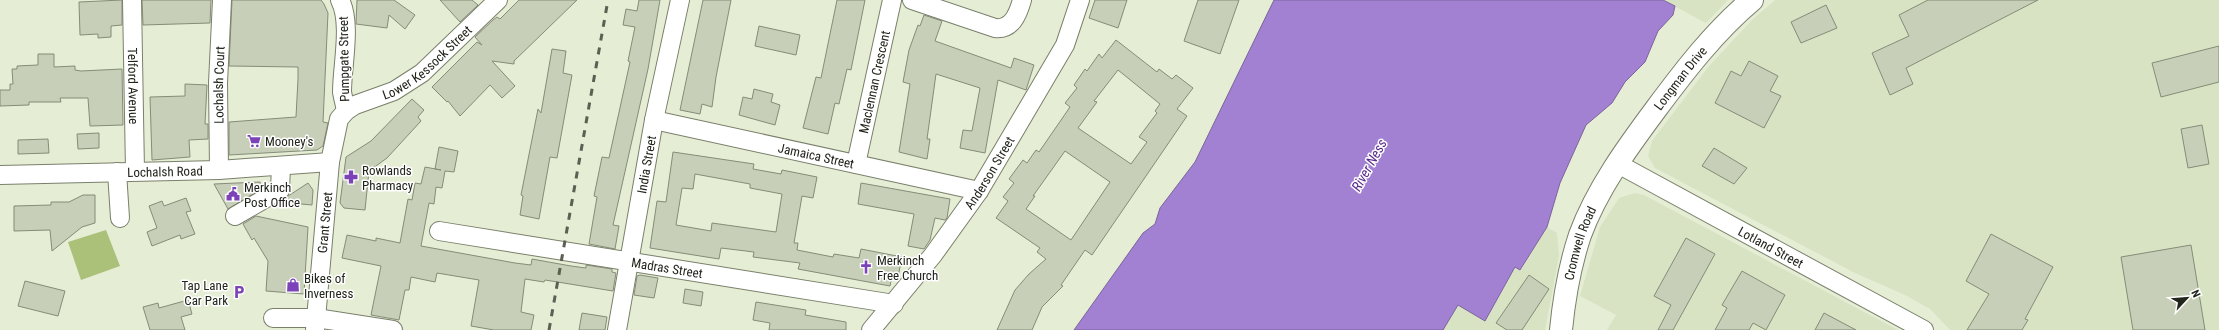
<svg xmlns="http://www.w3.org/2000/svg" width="2219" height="330" font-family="'Roboto Condensed',sans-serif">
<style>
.built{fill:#d8e3c4}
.green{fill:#abc179}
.water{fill:#a280d2;stroke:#7b649b}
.building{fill:#c7cfb8;stroke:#858c77;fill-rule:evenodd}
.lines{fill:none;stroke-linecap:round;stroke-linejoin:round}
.street-casing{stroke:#79806b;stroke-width:20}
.secondary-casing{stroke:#79806b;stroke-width:24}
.street{stroke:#fff;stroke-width:18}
.secondary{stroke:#fff;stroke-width:22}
.rail{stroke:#5c6053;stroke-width:3;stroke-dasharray:7 7;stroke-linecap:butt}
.labels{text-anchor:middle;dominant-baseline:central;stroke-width:3;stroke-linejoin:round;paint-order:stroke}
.street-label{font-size:13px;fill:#21241b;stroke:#fff}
.poi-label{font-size:13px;fill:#21241b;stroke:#fff;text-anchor:start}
.water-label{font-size:14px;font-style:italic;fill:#5a2b8b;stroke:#fff}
</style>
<rect width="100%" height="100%" fill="#e5edd5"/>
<!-- built -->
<g class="built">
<path d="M1663 0H1728L1706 23Z"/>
<path d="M1775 0H2219V330H1950L1930 309 1905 295 1855 273 1655 168 1648 156 1652 141 1709 66 1752 20Z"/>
<path d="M1635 193 1644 195 1898 330H1607L1616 315 1580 296 1600 227 1619 198Z"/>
<path d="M1547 227 1557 233 1559 256 1545 330H1443L1458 305 1485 321 1516 267 1521 270Z"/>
</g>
<!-- green -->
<path class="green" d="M106 230 120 266 81 280 68 242Z"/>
<!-- water -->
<path class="water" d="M1274 0H1663L1675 6 1673 15 1658 31 1645 62 1625 82 1612 103 1586 125 1560 183 1547 227 1520 270 1515 267 1485 321 1458 305 1443 330H1074L1143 233 1155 224 1160 208 1195 162Z"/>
<!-- building -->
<g class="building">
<path d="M122 0V25L111 26V37L98 38V34L80 35 79 2Z"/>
<path d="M142 0H211L210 23 143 25Z"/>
<path d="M232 0H321L324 4 328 13 323 122 328 123 323 146 317 150 229 155V122L296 117 298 79V67L229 66Z"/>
<path d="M357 0H394L415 15 405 29 389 15 387 28 356 24Z"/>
<path d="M440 0H472L478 5 460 22Z"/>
<path d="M519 0H577L514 61V64L492 61 515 86 502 98 490 85 460 116 448 101 447 102 432 87 477 42 482 45 475 37 493 20 497 17 500 19Z"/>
<path d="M639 0H660L648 69 613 225 619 226 615 249 589 244 597 197 594 196 602 157 609 158 630 62 628 61 635 27 623 25 626 9 637 11Z"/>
<path d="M703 0H731L716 77 712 107 702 104 700 114 680 110Z"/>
<path d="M837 0H865L851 70 847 69 839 104 835 103 828 134 803 128 816 77 821 78Z"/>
<path d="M1095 0H1127L1118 28 1089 18Z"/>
<path d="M1198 0H1239L1220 54 1184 41Z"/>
<path d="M1928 0H2038L1906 68 1913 84 1890 95 1872 53 1909 36 1899 15Z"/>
<path d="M1826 5 1837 28 1801 43 1791 22Z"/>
<path d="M924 15 942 21 935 41 1011 68 1014 58 1034 65 1026 90 998 80 985 153 960 148 963 130 972 131 980 88 936 74 927 139H930L927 159 899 152 910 84 903 82 909 50 918 25 920 26Z"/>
<path d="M759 26 800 35 796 55 755 46Z"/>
<path d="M1116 40 1157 72 1159 69 1172 79 1176 75 1193 88 1177 109 1187 116 1092 255 1085 250 1061 285 1063 286 1042 307 1032 330H997L1015 290 1029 274 1046 259 1037 252 1040 248 996 218 1008 201 1003 197 1014 183 1009 179 1023 160 1027 163 1036 150 1039 152 1070 107 1065 103 1077 88 1074 85 1085 69 1087 71 1099 54 1102 58ZM1118 70 1160 104 1155 111 1157 113 1139 137 1147 142 1131 164 1078 128 1097 102 1094 101ZM1065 151 1110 182 1071 240 1026 209 1035 196H1033Z"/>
<path d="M2219 46V82L2161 97 2152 63Z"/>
<path d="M552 49 566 51 563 73 572 75 557 158 550 157 539 219 520 215 523 196 521 195 538 109 541 113Z"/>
<path d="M38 54H54V67L75 66V70L81 71 122 69 123 125 90 126 88 98H60L61 102H29V105L0 106V90H10V84H13L12 69H17V66L38 65Z"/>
<path d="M1749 61 1778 76 1770 91 1781 96 1764 128 1715 103 1731 71 1741 76Z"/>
<path d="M185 84 207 85 205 124H208V139L189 140 190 157 152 160 150 97 185 96Z"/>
<path d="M754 89 773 94 771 102 780 105 775 125 739 115 743 97 752 99Z"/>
<path d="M412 99 424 110 418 117 421 121 387 158 369 171 365 210 344 208 340 203 346 157 371 141Z"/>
<path d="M2202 125 2209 164 2188 168 2181 129Z"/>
<path d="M99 133V148L78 149 77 134Z"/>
<path d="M48 139 49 153 18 154V140Z"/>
<path d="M439 147 458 151 454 172 445 171 442 188 436 187 434 204 429 203 421 246 515 263 531 265 532 259 571 266 586 268V265L612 269V272L616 273 613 291 545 280 544 282 525 279 521 312 534 315 531 330H494L471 326 479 280 437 273 435 282 411 277 409 290H405L399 320 371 315 381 266 342 258 347 235 376 241V238L400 243 408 199 412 200 415 183 421 184 425 167 441 170 435 169Z"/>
<path d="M1714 148 1747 168 1734 184 1702 166Z"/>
<path d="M673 152 754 164 753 169 781 174 782 170 817 177 813 198 802 196 794 243H798L797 250 833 257 834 254 859 258 861 249 902 257 898 277 892 276 890 286 798 269 800 263 753 257 754 252 721 248 719 259 650 248 657 201 666 202ZM695 174 750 184V188L782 194 776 232 712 223 711 231 676 225 682 188 693 189Z"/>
<path d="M260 182 263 188 228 209 214 184Z"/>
<path d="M308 183 313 190 312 205 279 202Z"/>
<path d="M861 183 950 199 947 218 945 220 935 218 930 240 924 249 908 246 914 214 858 204Z"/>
<path d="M83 195H95V223L82 227 52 251 50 230 14 231V206L51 205V202H69Z"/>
<path d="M186 198 191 211 186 212 195 234 181 239 180 235 152 246 147 232 157 228 149 206 162 201 164 206Z"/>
<path d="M256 216 308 227 304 294 266 291 268 261 254 238 252 240 243 224Z"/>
<path d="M1991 234 2053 267 2025 319 2028 320 2022 330H1967L1989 294 1966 281Z"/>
<path d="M1686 238 1715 254 1673 330H1658L1671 305 1654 296Z"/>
<path d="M2191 245 2205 330H2133L2121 257Z"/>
<path d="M1742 271 1785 295 1766 330 1753 323 1749 330H1715L1727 308 1722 305Z"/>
<path d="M640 275 658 278 654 298 634 295 637 276Z"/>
<path d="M1529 275 1549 289 1522 330H1507L1496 323Z"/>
<path d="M25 281 65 291 58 316 18 306Z"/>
<path d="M685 289 703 292 701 306 683 303Z"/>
<path d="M188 300 192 314 181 317 185 330H150L143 307 158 303 159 308Z"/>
<path d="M756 302 806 310 805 315 846 322V330H769L770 323 753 320Z"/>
<path d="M582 313 607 317 605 330H579Z"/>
<path d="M1824 313 1856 330H1815Z"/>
</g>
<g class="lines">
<!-- street casing -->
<g class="street-casing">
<g id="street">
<path id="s1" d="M132 0 135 171"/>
<path d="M340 0C352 23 342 66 342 92 343 98 345 105 346 111"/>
<path d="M912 0 995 28C1012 30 1018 14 1022 0"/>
<path id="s2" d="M654 120 979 191"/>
<path id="s3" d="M856 164 892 0"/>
<path id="s4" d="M1618 164 1924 330"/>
<path id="s5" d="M219 170 218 83 222 0"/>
<path d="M117 172 120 218"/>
<path id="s6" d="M0 175 219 170 330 162"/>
<path d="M235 216 280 190 281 166"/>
<path id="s7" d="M439 231 894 304"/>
<path d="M273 318H316L393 330"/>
<path id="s8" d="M315 330 330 162 339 119 346 111 355 105 394 91 422 73 498 0"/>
<path id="s9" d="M617 330 654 120 680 0"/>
<path id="s10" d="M871 330 933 255 979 191 1065 45 1080 0"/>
</g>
</g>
<!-- secondary casing -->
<g class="secondary-casing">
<g id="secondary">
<path id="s11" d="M1561 330C1564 299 1570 265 1580 235 1597 189 1627 148 1656 109 1685 70 1715 31 1752 0"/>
</g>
</g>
<!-- street -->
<use href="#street" class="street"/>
<!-- secondary -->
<use href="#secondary" class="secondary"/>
<!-- rail -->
<path class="rail" d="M549 330 608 0"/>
</g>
<!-- icons -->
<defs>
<g id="supermarket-bare" transform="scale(1.08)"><path d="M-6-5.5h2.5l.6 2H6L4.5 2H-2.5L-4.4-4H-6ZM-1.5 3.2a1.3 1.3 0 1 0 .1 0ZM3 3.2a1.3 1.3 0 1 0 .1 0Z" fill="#7c43b9" stroke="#fff" stroke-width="2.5" paint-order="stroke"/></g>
<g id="pharmacy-bare" transform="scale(1.08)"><path d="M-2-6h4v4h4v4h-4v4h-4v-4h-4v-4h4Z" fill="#7c43b9" stroke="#fff" stroke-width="2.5" paint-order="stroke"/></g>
<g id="civic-bare" transform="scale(1.08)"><path d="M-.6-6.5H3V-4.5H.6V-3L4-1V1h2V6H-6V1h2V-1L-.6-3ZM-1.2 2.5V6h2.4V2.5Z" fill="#7c43b9" stroke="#fff" stroke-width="2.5" paint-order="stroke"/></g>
<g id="church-bare" transform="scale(1.08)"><path d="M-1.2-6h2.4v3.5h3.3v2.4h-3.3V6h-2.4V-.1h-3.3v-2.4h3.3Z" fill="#7c43b9" stroke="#fff" stroke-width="2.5" paint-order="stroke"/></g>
<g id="shop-bare" transform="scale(1.08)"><path d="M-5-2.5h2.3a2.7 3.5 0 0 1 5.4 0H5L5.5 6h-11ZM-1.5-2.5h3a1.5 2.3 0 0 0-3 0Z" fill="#7c43b9" stroke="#fff" stroke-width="2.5" paint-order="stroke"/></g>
<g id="parking-bare" transform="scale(1.08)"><path d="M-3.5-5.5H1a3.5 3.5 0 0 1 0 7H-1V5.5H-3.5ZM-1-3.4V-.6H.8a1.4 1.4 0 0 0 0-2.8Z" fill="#7c43b9" stroke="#fff" stroke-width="2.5" paint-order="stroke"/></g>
</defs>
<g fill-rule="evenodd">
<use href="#supermarket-bare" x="254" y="141"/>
<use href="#pharmacy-bare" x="351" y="177"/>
<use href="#civic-bare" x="233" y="194"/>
<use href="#church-bare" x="866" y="267"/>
<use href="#shop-bare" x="293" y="285"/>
<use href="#parking-bare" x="239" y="292"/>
</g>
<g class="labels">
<!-- street labels -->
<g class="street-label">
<text transform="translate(344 59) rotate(-91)">Pumpgate Street</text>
<text stroke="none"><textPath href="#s8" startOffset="319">Lower Kessock Street</textPath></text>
<text stroke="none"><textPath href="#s11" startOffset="284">Longman Drive</textPath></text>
<text stroke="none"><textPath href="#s3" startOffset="84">Maclennan Crescent</textPath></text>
<text stroke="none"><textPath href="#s5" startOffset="85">Lochalsh Court</textPath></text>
<text stroke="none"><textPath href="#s1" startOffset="86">Telford Avenue</textPath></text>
<text stroke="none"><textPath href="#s2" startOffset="166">Jamaica Street</textPath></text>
<text stroke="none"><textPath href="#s9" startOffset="168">India Street</textPath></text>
<text stroke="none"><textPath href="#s6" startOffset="165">Lochalsh Road</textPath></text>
<text stroke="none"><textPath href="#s10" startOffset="197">Anderson Street</textPath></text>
<text stroke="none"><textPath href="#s8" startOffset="108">Grant Street</textPath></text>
<text stroke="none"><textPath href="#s11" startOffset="89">Cromwell Road</textPath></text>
<text stroke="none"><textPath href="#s4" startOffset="174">Lotland Street</textPath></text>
<text stroke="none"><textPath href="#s7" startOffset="231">Madras Street</textPath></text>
</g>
<!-- poi labels -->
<g class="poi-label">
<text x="265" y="141">Mooney's</text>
<text x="362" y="170">Rowlands<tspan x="362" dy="15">Pharmacy</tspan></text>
<text x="244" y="187">Merkinch<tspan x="244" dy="15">Post Office</tspan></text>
<text x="877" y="260">Merkinch<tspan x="877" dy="15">Free Church</tspan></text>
<text x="304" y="278">Bikes of<tspan x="304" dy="15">Inverness</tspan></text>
<text x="228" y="285" text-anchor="end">Tap Lane<tspan x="228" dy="15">Car Park</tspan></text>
</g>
<!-- water labels -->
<g class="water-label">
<text transform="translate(1369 165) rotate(-61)">River Ness</text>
</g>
</g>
<!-- north arrow -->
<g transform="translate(2187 298) rotate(64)" stroke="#ffffff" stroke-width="3" paint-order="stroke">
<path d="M0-3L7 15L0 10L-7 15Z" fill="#21241b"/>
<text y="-6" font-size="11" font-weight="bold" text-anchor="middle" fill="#21241b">N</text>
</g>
</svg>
